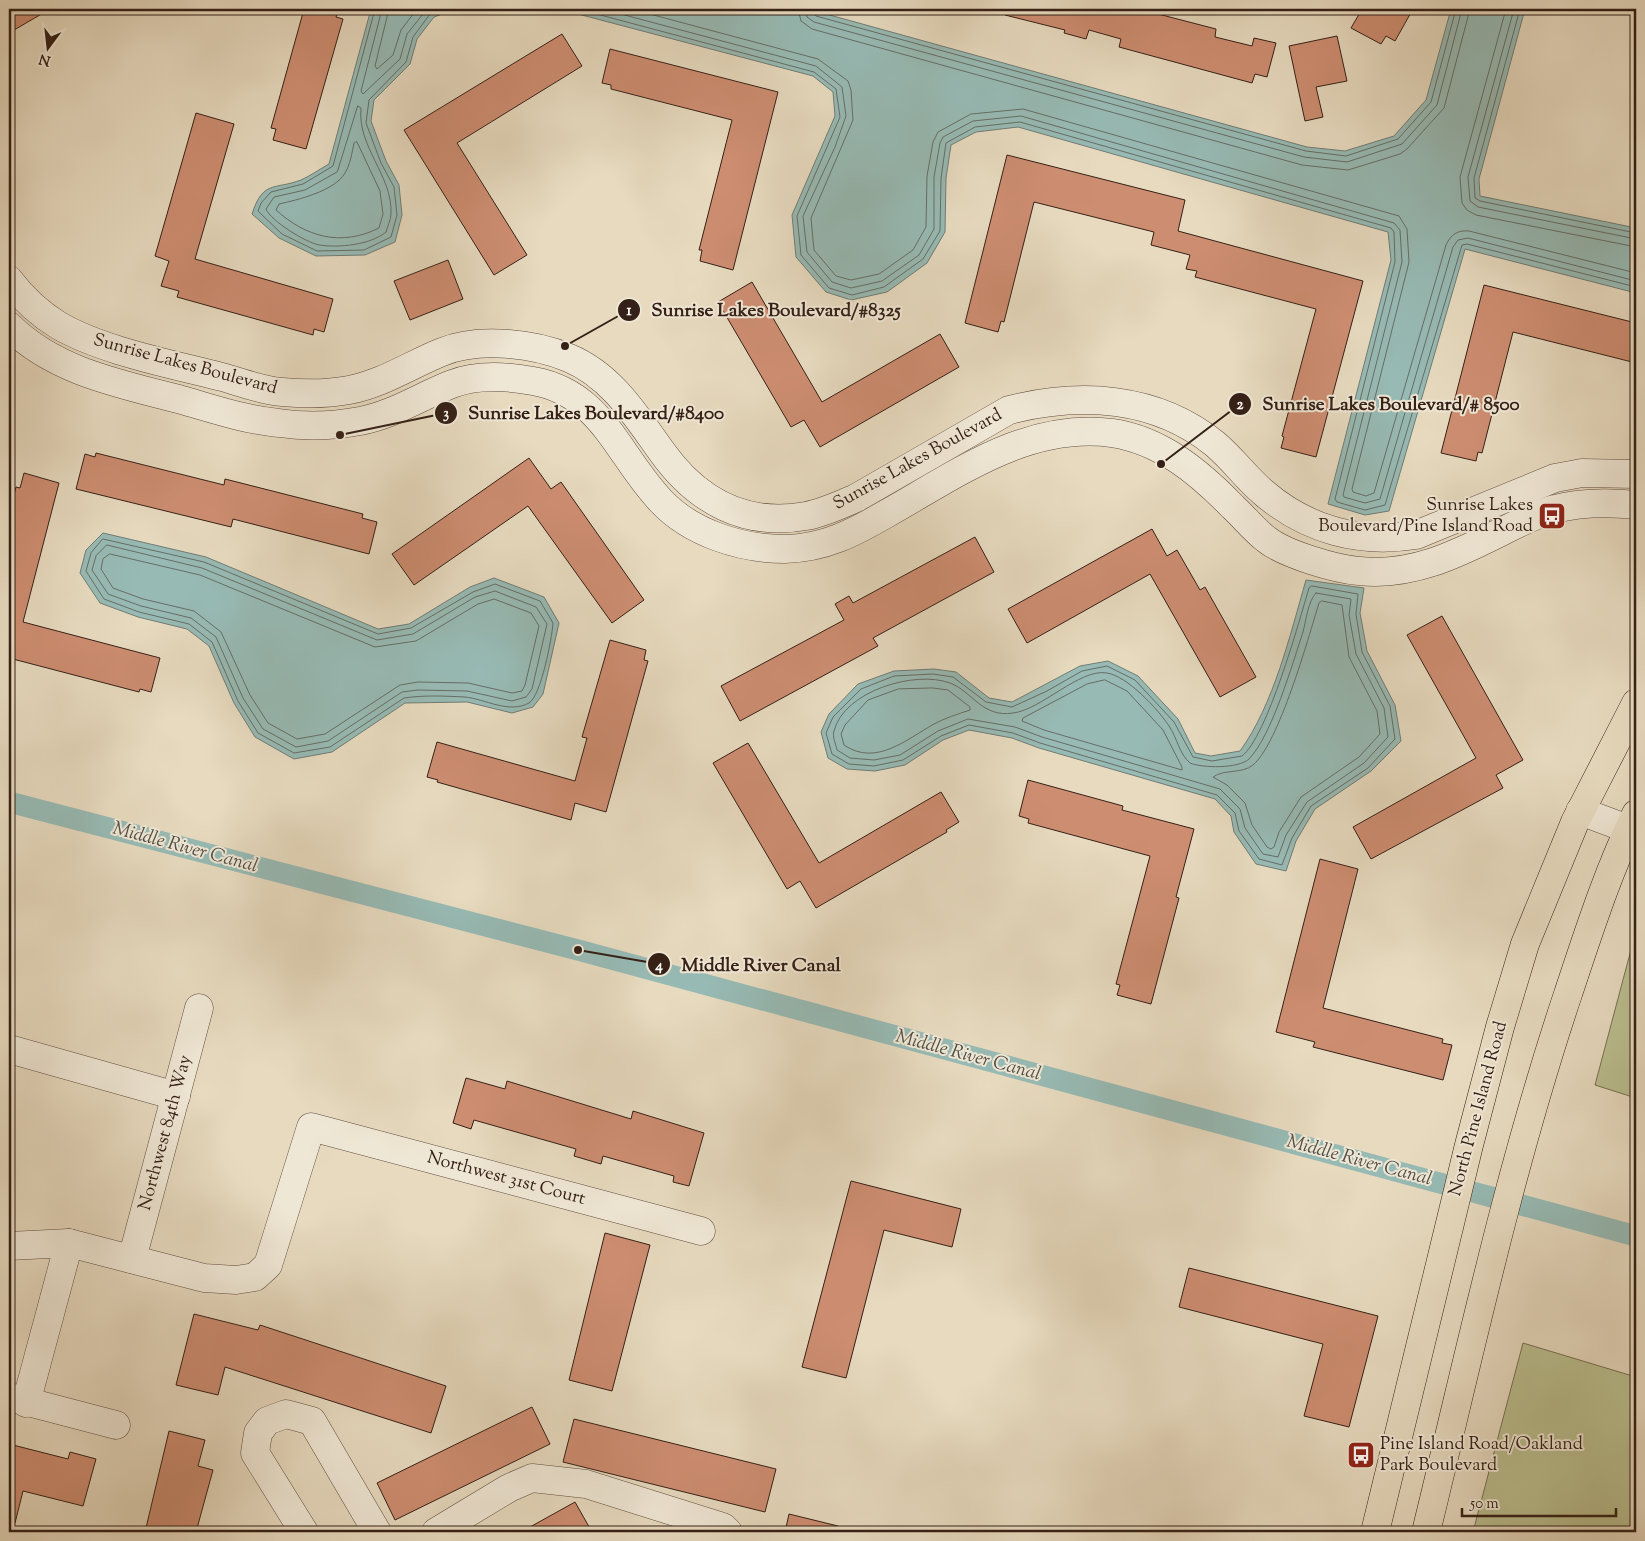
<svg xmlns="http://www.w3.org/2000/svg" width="1645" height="1541" font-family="'Sorts Mill Goudy',serif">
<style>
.green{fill:#babe8f;stroke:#786f53}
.water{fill:#97bab4;stroke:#707c75}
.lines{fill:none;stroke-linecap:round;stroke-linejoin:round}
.shore{stroke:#666d66;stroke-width:1}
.canal{stroke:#97bab4;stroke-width:21}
.building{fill:#cd8d71;stroke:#352017}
.minor-casing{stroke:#624e41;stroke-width:29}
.major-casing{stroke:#352017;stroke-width:29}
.minor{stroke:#efe7d5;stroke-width:28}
.major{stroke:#e7dabf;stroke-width:28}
.labels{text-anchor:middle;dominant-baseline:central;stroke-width:4;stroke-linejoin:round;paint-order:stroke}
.street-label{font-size:18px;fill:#352017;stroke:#efe7d5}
.poi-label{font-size:18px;fill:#352017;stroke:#efe7d5;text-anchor:end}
.water-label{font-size:19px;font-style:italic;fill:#524e46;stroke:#efe7d5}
.leader{fill:none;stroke:#352017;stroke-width:2}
.callout-dot{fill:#352017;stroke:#efe7d5;stroke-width:2}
.mark-label{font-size:15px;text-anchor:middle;font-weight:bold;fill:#fff}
.callout-label{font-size:19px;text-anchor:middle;font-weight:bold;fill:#352017;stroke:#efe7d5;stroke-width:4;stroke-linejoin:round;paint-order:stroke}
</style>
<rect width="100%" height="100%" fill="#e7dabf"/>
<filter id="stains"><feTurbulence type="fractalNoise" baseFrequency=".004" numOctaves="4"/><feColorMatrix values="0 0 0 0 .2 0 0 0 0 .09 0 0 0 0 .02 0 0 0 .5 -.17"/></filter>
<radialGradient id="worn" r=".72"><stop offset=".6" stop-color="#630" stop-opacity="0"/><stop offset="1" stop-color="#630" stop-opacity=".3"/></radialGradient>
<!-- green -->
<g class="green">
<path d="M1636 931V1098L1595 1085Z"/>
<path d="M1523 1343 1636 1377V1532H1473Z"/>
</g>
<!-- water -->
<g class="water">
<path d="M371 9H456L434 17 417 39 410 64 374 100 371 121 386 161 399 185 402 215 395 242 365 255 316 256 279 238 252 214C263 180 274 190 301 180 310 176 320 169 329 164Z"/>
<path d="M559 9H808L1307 147 1345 151 1394 136 1426 100 1451 9H1525L1479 179 1480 196 1636 228V293L1465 249 1389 511 1365 515 1328 504 1391 260 1388 232 1018 127 976 132 951 145 946 178 945 232 927 263 887 292 851 300 826 292 796 257 792 215 835 116 833 92 813 76Z"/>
<path d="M103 533 206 557 378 629 409 624 470 587 494 578 544 597 559 623 543 694 533 707 512 713 467 702 405 703 332 752 294 759 255 737 234 703 209 646 187 629 138 617 100 603 80 573 86 550Z"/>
<path d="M1306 580 1364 588 1360 613 1367 651 1395 705 1401 741 1371 771 1315 809 1296 841 1286 871 1256 864 1234 832 1231 816 1215 799 1039 748 1012 738 969 730 943 740 905 765 875 771 847 769 828 758 821 732 829 714 858 684 894 671 934 669 956 672 989 698 1012 702 1080 666 1108 661 1138 676 1178 719 1195 753 1211 756 1240 751C1274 704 1290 635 1306 580Z"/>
</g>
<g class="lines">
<!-- shore -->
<g class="shore">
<path d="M375 9 333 166 303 184 271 192 261 203 258 211 282 234 317 251 364 250 391 237 397 215 394 187 381 163 366 123 369 100 406 62 413 37 430 14 442 9"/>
<path d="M382 9 361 91 363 94 400 59 407 34 427 9"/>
<path d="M389 9 375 66 377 69 393 55 401 30 417 9"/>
<path d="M578 9 814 72 836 89 840 117 797 216 801 255 829 288 852 295 884 287 923 259 940 231 941 178 946 143 975 127 1020 122 1391 228 1394 232 1395 262 1335 499 1337 502 1365 510 1385 505 1462 245 1467 244 1636 287"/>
<path d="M602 9 816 66 842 87 846 116 835 147 803 216 807 252 832 282 851 288 882 281 919 255 934 229V177L940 143 943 137 973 121 1021 116 1394 223 1400 230 1402 262 1343 495 1344 497 1365 503 1380 499 1453 247 1458 240 1468 238 1636 281"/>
<path d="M631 9 818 59 848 81 851 90 853 120 811 218 814 250 836 276 851 280 879 274 913 250 926 227 927 176 933 142 938 132 971 114 1023 109 1399 216 1407 229 1409 262 1352 489 1353 492 1366 496 1374 493 1446 245C1451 234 1458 230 1469 231L1636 273"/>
<path d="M798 9 801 21 812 29 1302 165 1348 170 1400 154 1407 149 1444 108 1470 9"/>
<path d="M805 9 807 17 814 22 1304 157 1347 162 1402 144 1437 105 1462 9"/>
<path d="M812 9 816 16 1306 151 1346 156 1398 139 1431 102 1456 9"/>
<path d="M1506 9 1460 177 1462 203 1467 210 1476 215 1636 247"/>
<path d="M1514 9 1468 177 1470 201 1478 207 1636 239"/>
<path d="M1520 9 1474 178 1475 198 1480 201 1636 233"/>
<path d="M358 106 361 108C357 147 393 176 391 214 391 220 387 227 386 232 370 245 339 248 319 245 305 242 271 221 266 209L274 197 305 190 337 172Z"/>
<path d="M357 142 380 191 383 214 379 228C341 247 306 237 276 210L279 204C297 200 335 191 345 173 350 165 352 153 354 143Z"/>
<path d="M103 539 204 562 378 634 411 628 473 592 495 584 540 601 553 623C552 638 541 696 529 703 509 714 485 699 465 697 445 696 424 695 404 698L330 747 294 753 258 733 238 701 212 642 189 624 139 612 104 599 86 571 91 553Z"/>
<path d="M107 545 202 568 377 640 413 634 475 597 495 591 536 607 547 624 532 689 526 697 512 701 467 691 418 690 402 692 328 741 296 747 263 729 243 698 216 637 191 618 141 606 108 594 92 570 96 556Z"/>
<path d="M110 554 200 575 375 647 416 641 478 604 494 599 531 613 539 626 525 685 522 691 512 693 468 683 418 682 400 685 325 734 297 739 268 723 250 695 221 632 194 611 143 599 113 588 101 569 103 559Z"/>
<path d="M1312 586 1358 594 1356 614 1362 652 1390 706 1395 739 1368 768 1311 806 1292 838 1282 865 1259 859 1239 831 1235 813 1217 795 1040 743 1013 733 969 725 941 736 903 760 874 766 849 764 832 754 826 733 833 717 861 689 894 676 933 674 953 677 986 702 1012 707 1047 691 1082 671 1107 666 1135 680 1174 722 1193 757 1212 761 1242 756C1267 737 1299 622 1309 588Z"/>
<path d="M1316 593 1351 599 1349 615 1356 654 1384 708 1388 737 1364 763 1307 802 1286 835 1278 857 1263 854 1245 828 1240 809 1220 789 1042 737 1015 727 968 719 938 731 900 755 874 760 850 758 837 750C836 744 832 737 834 731 844 691 915 670 950 683 972 691 982 718 1013 713 1041 710 1080 668 1107 673 1127 676 1158 709 1169 726 1177 737 1179 754 1190 763 1202 768 1238 769 1249 759 1272 735 1292 665 1303 632 1306 621 1308 601 1316 593Z"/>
<path d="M1322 601 1342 605 1349 657 1377 711 1380 734 1359 757 1301 797 1279 832 1274 847 1271 849 1267 847 1252 825 1245 803 1227 785 1213 777C1224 769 1242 774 1253 765 1279 743 1308 639 1319 603Z"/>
<path d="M1105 680 1127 691 1163 730 1182 767V770L1044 730 1022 721 1023 718 1087 684Z"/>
<path d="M933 688 948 690 970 707V710C958 714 945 718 934 724 907 739 876 767 844 745L841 734 845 725 868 700 898 689Z"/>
</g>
<!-- canal -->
<path class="canal" d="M9 802 578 950 1636 1236"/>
</g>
<!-- building -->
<g class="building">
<path d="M9 9H50L9 33Z"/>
<path d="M304 9H339L336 17 343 19 306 149 273 140 276 129 271 128Z"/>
<path d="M1006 9H1139L1216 29 1215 37 1252 46 1254 38 1276 43 1267 77 1255 74 1252 83 1119 47 1121 39 1089 30 1086 39 1064 33 1065 30 1005 15Z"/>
<path d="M1362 9H1413L1395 41 1386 36 1381 44 1351 28Z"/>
<path d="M562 34 582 66 457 143 527 255 494 275 404 130Z"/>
<path d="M1337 36 1347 81 1316 87 1323 117 1305 121 1289 46Z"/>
<path d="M610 49 778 92 733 270 700 261 702 250H699L732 120 611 89V85L602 83Z"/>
<path d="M196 113 234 124 195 259 333 299 324 332 314 329 313 335 177 297 179 291 161 286 169 261 155 256Z"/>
<path d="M1007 155 1185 200 1178 231 1363 281 1316 457 1281 448 1284 437 1282 436 1316 309 1195 277 1197 271 1186 269 1190 255 1151 245 1154 232 1034 202 1004 322 1001 321 998 332 965 323Z"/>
<path d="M448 260 463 299 410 320 394 281Z"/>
<path d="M752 282 822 402 940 334 959 367 820 447 804 420 791 427 718 302Z"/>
<path d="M1484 285 1636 323V363L1513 332 1482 453 1478 452 1476 461 1441 453Z"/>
<path d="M96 453 224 485 225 479 363 514 362 518 377 522 369 554 233 519 231 527 76 489 85 454 95 457Z"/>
<path d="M529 458 551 489 561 482 644 600 612 623 528 506 414 585 392 554Z"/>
<path d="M24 473 59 483 23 622 160 658 151 692 140 689 139 692 9 658V514L16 487 20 488Z"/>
<path d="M1152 529 1167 556 1177 550 1200 590 1205 587 1256 677 1220 697 1150 574 1027 643 1008 609Z"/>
<path d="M975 537 994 572 873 638 878 646 740 721 721 686 844 620 835 604 849 596 853 603Z"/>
<path d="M1442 616 1523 760 1496 775 1503 788 1371 859 1353 827 1476 758 1407 635Z"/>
<path d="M610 640 646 650 644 660 648 661 606 812 575 803 571 820 437 782 438 780 427 777 437 742 575 781 587 738 582 737Z"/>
<path d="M748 743 819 863 941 792 959 822 946 830 947 832 816 908 800 881 787 889 713 763Z"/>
<path d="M1028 780 1123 806 1122 810 1194 829 1176 897 1179 898 1151 1004 1117 995 1120 985 1116 984 1150 856 1028 823 1029 819 1019 816Z"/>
<path d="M1320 859 1358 869 1323 1008 1443 1039 1442 1043 1452 1045 1443 1080 1313 1047 1315 1042 1276 1032Z"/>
<path d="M466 1078 505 1089 507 1081 631 1119 633 1111 704 1133 689 1186 673 1182 674 1176 603 1156 601 1164 574 1156 576 1149 474 1120 471 1129 453 1123Z"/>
<path d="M851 1181 961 1209 952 1247 884 1230 846 1378 802 1367Z"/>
<path d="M605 1233 650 1245 612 1391 569 1380Z"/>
<path d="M1189 1268 1378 1316 1349 1427 1304 1416 1323 1344 1179 1307Z"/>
<path d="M194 1314 258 1330 260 1325 446 1386 431 1433 225 1367 218 1395 176 1385Z"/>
<path d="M532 1407 550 1444 395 1520 377 1483Z"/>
<path d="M574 1419 776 1469 765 1512 563 1462Z"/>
<path d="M169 1431 205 1440 198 1466 213 1470 196 1532H145Z"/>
<path d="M9 1444 68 1459 70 1452 96 1459 83 1506 23 1491 15 1523 9 1522Z"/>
<path d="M575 1502 592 1532H521Z"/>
<path d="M789 1514 838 1526 837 1532H785Z"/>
</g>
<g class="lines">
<!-- minor casing -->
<g class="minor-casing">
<g id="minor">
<path d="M9 280C22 297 40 314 58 325 102 351 172 364 222 377 241 382 263 391 282 392 304 394 328 394 349 390 382 384 412 364 442 352 479 337 533 343 569 358 612 376 636 416 662 452 697 501 745 527 806 516 823 513 840 505 856 498L1009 410C1081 392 1156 396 1215 444 1233 459 1246 478 1264 493 1307 530 1360 544 1416 535L1555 478 1582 473 1636 474"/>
<path d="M9 326C55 372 121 384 182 400 213 409 246 420 279 423 306 427 333 426 360 421 393 415 421 396 452 384 478 374 506 376 533 381 602 393 618 456 661 501 691 533 741 549 785 549 825 548 853 533 886 514 957 474 1027 422 1112 433 1161 440 1200 473 1233 507 1244 517 1254 530 1266 539 1284 554 1335 569 1359 571 1413 577 1459 553 1505 530 1521 522 1538 513 1555 509 1582 502 1609 502 1636 505"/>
<path d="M1580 811 1636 832"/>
<path d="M9 1049 176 1096"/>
<path d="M9 1246 69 1243 204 1278 236 1280 255 1277 268 1265 311 1127 701 1231"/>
<path d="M132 1259 199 1008"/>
<path d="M9 1397 116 1425"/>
<path d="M26 1403 69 1243"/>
<path d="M304 1532 255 1453 258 1433 267 1421 286 1414 312 1421 377 1532"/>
<path d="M436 1532 509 1488 532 1478 586 1484 723 1527 728 1532"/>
</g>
</g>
<!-- major casing -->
<g class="major-casing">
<g id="major">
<path d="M1375 1532 1469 1145 1500 1027 1525 944 1575 822 1636 703"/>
<path d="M1426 1532C1470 1352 1509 1170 1568 994 1588 934 1608 871 1636 814"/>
</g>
</g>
<!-- minor -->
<use href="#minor" class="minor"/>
<!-- major -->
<use href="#major" class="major"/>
</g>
<!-- icons -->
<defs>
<g id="bus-square" transform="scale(1.4375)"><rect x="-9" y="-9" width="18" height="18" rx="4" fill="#8f2418" stroke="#efe7d5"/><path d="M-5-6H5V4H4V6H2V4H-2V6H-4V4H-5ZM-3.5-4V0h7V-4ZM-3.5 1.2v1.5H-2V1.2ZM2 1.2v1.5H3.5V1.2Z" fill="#fff"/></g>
</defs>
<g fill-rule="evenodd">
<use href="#bus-square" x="1552" y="516"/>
<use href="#bus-square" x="1361" y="1455"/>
</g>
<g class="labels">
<!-- street labels -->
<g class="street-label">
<text transform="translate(185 365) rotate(15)">Sunrise Lakes Boulevard</text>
<text transform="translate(918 460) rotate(-29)">Sunrise Lakes Boulevard</text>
<text transform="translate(1479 1109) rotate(-75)">North Pine Island Road</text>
<text transform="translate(166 1133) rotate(-75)">Northwest 84th Way</text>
<text transform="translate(506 1179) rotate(15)">Northwest 31st Court</text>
</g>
<!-- poi labels -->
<g class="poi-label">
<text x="1533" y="506">Sunrise Lakes<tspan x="1533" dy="21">Boulevard/Pine Island Road</tspan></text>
<text x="1380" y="1445" text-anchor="start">Pine Island Road/Oakland<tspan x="1380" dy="21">Park Boulevard</tspan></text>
</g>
<!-- water labels -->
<g class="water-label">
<text transform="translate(185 848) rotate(15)">Middle River Canal</text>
<text transform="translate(968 1056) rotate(15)">Middle River Canal</text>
<text transform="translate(1359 1161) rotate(15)">Middle River Canal</text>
</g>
</g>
<!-- callouts -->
<path class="leader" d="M565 346L629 310M1161 464L1240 404M340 435L446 413M578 950L659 964"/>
<g class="callout-dot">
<circle cx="565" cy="346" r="5"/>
<circle cx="1161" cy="464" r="5"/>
<circle cx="340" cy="435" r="5"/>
<circle cx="578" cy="950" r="5"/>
<circle cx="629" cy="310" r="12"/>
<circle cx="1240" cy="404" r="12"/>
<circle cx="446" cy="413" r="12"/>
<circle cx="659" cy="964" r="12"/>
</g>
<g class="mark-label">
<text x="629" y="315">1</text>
<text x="1240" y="409">2</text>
<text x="446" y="418">3</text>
<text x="659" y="970">4</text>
</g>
<g class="callout-label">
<text x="776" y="316">Sunrise Lakes Boulevard/#8325</text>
<text x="1391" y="410">Sunrise Lakes Boulevard/# 8500</text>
<text x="596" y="419">Sunrise Lakes Boulevard/#8400</text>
<text x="761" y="971">Middle River Canal</text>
</g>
<!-- margin -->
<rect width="1645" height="1541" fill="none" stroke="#e7dabf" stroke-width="30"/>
<rect x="10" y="10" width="1625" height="1521" fill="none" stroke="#352017" stroke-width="2.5"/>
<rect x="15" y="15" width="1615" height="1511" fill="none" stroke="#352017"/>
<!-- north arrow -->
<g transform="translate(48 48) rotate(195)" stroke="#efe7d5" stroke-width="4" paint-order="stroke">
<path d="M0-4L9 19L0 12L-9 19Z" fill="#352017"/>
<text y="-8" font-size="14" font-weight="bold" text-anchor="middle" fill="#352017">N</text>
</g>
<!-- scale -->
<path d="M1462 1508v8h154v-8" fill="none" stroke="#352017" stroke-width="2.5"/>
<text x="1470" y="1508" font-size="15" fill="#352017" stroke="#efe7d5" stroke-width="4" paint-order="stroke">50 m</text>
<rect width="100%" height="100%" filter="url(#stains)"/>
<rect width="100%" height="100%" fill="url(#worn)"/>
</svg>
